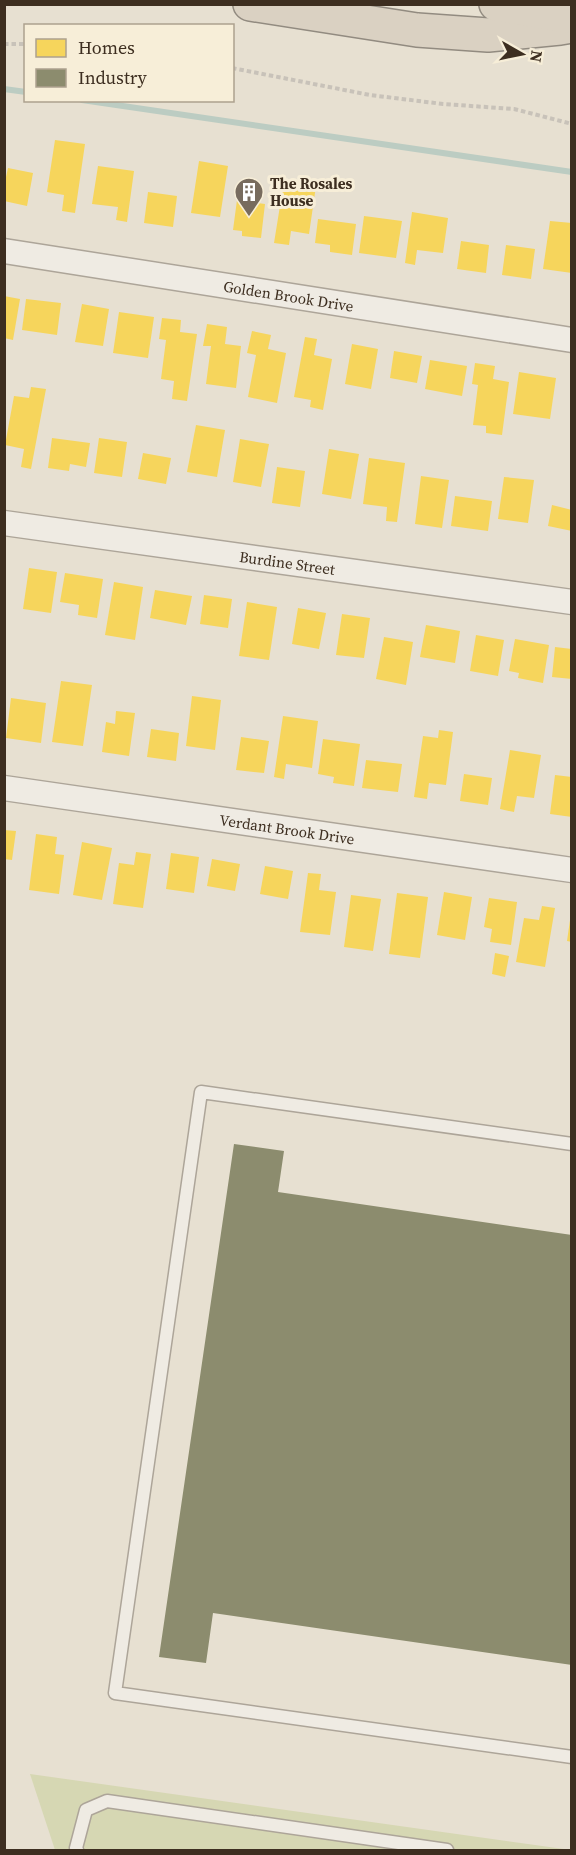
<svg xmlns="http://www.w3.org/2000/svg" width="576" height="1855" font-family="'Source Serif 4',serif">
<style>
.green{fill:#d6d7b3}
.homes{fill:#f6d55c}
.industry{fill:#8c8c6e}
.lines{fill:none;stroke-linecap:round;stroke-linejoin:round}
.stream{stroke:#bcccc2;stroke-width:6}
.service-casing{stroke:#ada599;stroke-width:15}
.minor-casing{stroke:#ada599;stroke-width:27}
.motorway-casing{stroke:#928b80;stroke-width:36}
.path{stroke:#c8c2b9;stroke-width:4;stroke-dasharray:4.5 3;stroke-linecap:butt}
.service{stroke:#efebe3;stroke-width:12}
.minor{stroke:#efebe3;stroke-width:24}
.motorway{stroke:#dad1c2;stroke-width:33}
.labels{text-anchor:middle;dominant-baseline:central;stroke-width:6;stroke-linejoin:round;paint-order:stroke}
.poi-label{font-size:15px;font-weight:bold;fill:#3d2e20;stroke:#f7eed8;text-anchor:start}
.street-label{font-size:15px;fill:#3d2e20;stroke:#f7eed8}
</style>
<rect width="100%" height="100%" fill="#e7e0d1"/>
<!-- green -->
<path class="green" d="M30 1774 571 1850H55Z"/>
<!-- homes -->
<g class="homes">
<path d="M55 140 85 144 75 213 62 211 64 195 47 192Z"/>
<path d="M199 161 228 166 220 217 191 213Z"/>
<path d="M98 166 134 171 127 222 116 220 118 207 92 204Z"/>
<path d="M8 168 33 173 27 206 4 201V186Z"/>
<path d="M284 181 316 186 309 234 291 231 289 245 274 243Z"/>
<path d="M148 192 177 196 173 227 144 223Z"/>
<path d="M237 200 265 204 261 238 242 236V231L233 230Z"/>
<path d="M412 212 448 218 443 253 417 250 415 265 405 263Z"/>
<path d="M364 216 402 221 396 258 359 253Z"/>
<path d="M318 219 356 224 352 255 330 252V245L315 243Z"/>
<path d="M550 221 572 223V273L543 269Z"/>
<path d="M461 241 489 245 486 273 457 269Z"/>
<path d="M506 245 535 249 531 279 502 275Z"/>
<path d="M4 296 20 299 13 340 4 338Z"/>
<path d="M26 299 61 303 57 335 22 330Z"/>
<path d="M82 304 109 309 103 346 75 342Z"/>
<path d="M119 312 154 317 148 358 113 353Z"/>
<path d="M162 318 181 320 180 332 197 334 187 401 172 399 174 381 161 379 166 340 159 339Z"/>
<path d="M207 324 227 327 225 344 241 346 236 388 206 384 211 346H203Z"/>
<path d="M252 331 271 335 268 349 286 353 277 403 248 397 256 355 247 353Z"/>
<path d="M305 337 317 339 314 355 332 359 323 410 310 407 311 400 294 397Z"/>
<path d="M352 344 378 349 371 389 345 384Z"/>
<path d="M394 351 422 356 417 383 390 378Z"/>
<path d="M430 360 467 366 462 396 425 389Z"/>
<path d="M475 363 495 366 493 379 509 382 502 435 486 433V426L473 425 478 385 472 384Z"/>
<path d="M519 372 556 378 550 419 513 414Z"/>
<path d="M31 387 46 389 31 469 21 467 24 449 5 445 14 396 29 398Z"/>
<path d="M196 425 225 430 217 477 187 472Z"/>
<path d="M52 438 90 443 86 467 70 464 69 471 48 468Z"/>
<path d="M99 438 127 442 122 477 94 473Z"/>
<path d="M240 439 269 444 261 487 233 482Z"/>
<path d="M329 449 359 454 351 499 322 494Z"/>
<path d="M143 453 171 458 166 484 138 479Z"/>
<path d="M369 458 405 463 397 522 386 521 387 507 363 504Z"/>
<path d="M277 467 305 471 300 507 272 503Z"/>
<path d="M421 476 449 480 442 528 415 524Z"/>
<path d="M504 477 534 480 528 523 498 519Z"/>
<path d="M455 496 492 501 488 531 451 526Z"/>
<path d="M552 505 572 510V531L548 526Z"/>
<path d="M29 568 57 572 51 613 23 609Z"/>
<path d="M65 573 103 579 97 618 78 615 79 605 60 602Z"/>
<path d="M114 582 143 587 135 640 105 635Z"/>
<path d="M155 590 192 596 186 625 150 618Z"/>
<path d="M204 595 232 599 228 628 200 624Z"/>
<path d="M247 602 277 607 269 660 239 656Z"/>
<path d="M298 608 326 613 319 649 292 644Z"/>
<path d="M342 614 370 618 364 658 336 655Z"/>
<path d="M426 625 460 631 455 663 420 657Z"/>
<path d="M476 635 504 640 498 676 470 671Z"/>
<path d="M384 637 413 642 406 685 376 679Z"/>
<path d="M515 639 549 645 543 683 518 678 519 673 509 671Z"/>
<path d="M555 647 572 649V679L552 677Z"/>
<path d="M61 681 92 685 83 746 52 742Z"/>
<path d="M192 696 221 700 215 750 186 746Z"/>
<path d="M11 698 46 703 41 743 6 738Z"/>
<path d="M116 711 135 713 129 756 102 752 106 722 115 724Z"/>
<path d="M283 716 318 721 312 768 286 764 284 779 274 777Z"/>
<path d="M151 729 179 733 176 761 147 757Z"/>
<path d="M439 730 453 732 446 785 429 783 427 799 414 797 423 736 438 738Z"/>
<path d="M241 737 269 741 264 773 236 770Z"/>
<path d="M323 739 360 744 354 786 333 783 334 777 318 774Z"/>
<path d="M510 750 541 755 534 798 517 796 514 812 500 809Z"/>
<path d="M366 760 402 764 398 792 362 788Z"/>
<path d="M464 774 492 778 488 805 460 801Z"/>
<path d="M555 775 572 777V817L550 814Z"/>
<path d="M4 830 16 831 12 860 4 859Z"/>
<path d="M36 834 57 837 55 854 64 855 59 894 29 890Z"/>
<path d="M82 842 112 848 102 900 73 895Z"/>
<path d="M136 852 151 854 143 908 113 904 119 863 134 865Z"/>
<path d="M171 853 199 857 194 893 166 889Z"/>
<path d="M212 859 240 864 235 891 207 886Z"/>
<path d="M265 866 293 871 288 899 260 894Z"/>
<path d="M308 873 321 874 319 890 336 892 330 935 300 932Z"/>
<path d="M444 892 472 897 465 940 437 935Z"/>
<path d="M397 893 428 897 420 958 389 954Z"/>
<path d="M351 895 381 899 373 951 344 947Z"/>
<path d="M489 898 517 902 511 945 490 942 492 929 484 927Z"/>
<path d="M542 906 555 908 545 967 516 962 524 918 539 920Z"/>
<path d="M570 920H572V942L567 941Z"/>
<path d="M495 953 509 956 505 977 492 974Z"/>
</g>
<!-- industry -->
<path class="industry" d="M234 1144 284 1151 278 1192 572 1235V1665L213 1613 206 1663 159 1657Z"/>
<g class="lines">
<!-- stream -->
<g class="stream">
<path d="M4 89 26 92"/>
<path d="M82 100 572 172"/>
</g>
<!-- service casing -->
<g class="service-casing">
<g id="service">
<path d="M572 1144 201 1092 115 1693 572 1757"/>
<path d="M77 1850 76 1848 86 1810 107 1801 447 1850"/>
</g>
</g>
<!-- minor casing -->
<g class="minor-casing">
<g id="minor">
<path id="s1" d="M4 251 572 340"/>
<path id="s2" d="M4 523 572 602"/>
<path id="s3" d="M4 788 572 870"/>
</g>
</g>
<!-- motorway casing -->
<g class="motorway-casing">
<g id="motorway">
<path d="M250 4 417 30 488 35 560 28 572 26"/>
<path d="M496 4 565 16"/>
</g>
</g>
<!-- path -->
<g class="path">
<path d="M4 44H26"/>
<path d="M232 68 370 95 443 104 514 109 572 124"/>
</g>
<!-- service -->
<use href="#service" class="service"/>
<!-- minor -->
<use href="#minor" class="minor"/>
<!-- motorway -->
<use href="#motorway" class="motorway"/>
</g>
<!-- icons -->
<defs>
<g id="building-pin" transform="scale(1.5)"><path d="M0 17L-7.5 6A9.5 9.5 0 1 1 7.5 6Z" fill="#786c5e" stroke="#f7eed8"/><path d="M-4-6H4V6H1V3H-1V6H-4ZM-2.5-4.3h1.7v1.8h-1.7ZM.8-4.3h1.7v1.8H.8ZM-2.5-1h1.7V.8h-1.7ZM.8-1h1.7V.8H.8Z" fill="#fff"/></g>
</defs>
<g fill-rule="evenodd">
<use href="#building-pin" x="249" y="192"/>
</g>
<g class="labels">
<!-- poi labels -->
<g class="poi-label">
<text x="270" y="183">The Rosales<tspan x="270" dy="17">House</tspan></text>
</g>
<!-- street labels -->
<g class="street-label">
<text stroke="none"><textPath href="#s1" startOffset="288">Golden Brook Drive</textPath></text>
<text stroke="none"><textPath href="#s2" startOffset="286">Burdine Street</textPath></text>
<text stroke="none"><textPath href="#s3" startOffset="286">Verdant Brook Drive</textPath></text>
</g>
</g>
<!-- border -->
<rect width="576" height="1855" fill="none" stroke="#3d2e20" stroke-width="12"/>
<!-- legend -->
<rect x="24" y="24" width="210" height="78" fill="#f7eed8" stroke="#ada18e" stroke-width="1.5"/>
<rect x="36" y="39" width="30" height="18" fill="#f6d55c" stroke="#ada18e" stroke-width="1.5"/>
<text x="78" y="54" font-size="18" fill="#3d2e20">Homes</text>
<rect x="36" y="69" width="30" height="18" fill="#8c8c6e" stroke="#ada18e" stroke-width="1.5"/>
<text x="78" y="84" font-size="18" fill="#3d2e20">Industry</text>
<!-- north arrow -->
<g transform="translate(522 54) rotate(99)" stroke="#f7eed8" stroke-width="4.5" paint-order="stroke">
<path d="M0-4.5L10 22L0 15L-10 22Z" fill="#3d2e20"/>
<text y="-9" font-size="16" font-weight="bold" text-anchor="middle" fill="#3d2e20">N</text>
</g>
</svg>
